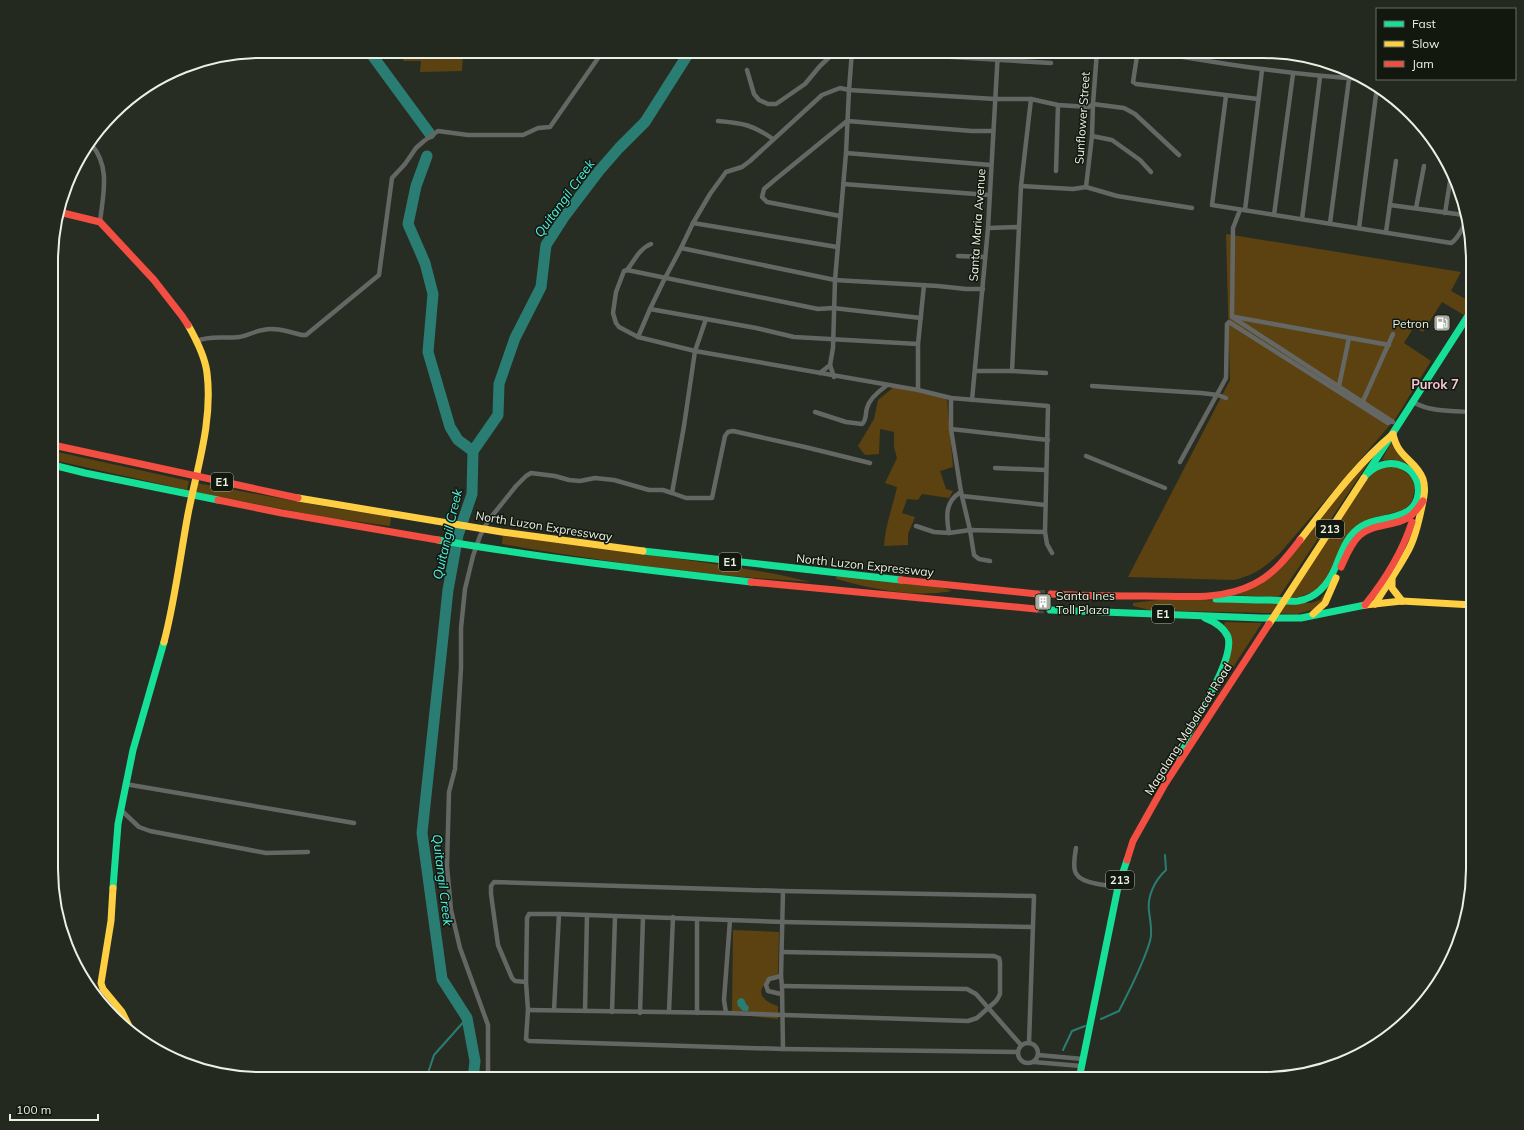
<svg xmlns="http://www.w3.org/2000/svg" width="1524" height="1130" font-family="Mulish,sans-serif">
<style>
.green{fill:#5b4210}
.water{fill:#2a7d73}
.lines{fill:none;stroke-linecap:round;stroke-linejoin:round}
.stream{stroke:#2a7d73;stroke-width:2}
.river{stroke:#2a7d73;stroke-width:11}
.highway-tunnel{stroke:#454a40;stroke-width:8;stroke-dasharray:8 4;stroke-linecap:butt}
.street{stroke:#646764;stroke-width:4.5}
.fast{stroke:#16e098;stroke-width:7}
.slow{stroke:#ffcf43;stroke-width:7}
.jam{stroke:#f24e42;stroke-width:7}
.labels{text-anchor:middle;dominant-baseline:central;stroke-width:3;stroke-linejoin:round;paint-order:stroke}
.shield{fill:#13180f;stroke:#aab0a4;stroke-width:1}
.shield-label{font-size:11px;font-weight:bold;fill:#eaf1e4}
.street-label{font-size:12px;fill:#eaf1e4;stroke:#13180f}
.poi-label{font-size:12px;fill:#eaf1e4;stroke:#13180f;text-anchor:end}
.water-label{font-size:13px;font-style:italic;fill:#4df3e3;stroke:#13180f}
.neighbourhood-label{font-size:13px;font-weight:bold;fill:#f6c4d4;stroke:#13180f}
.rim{fill:none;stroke:#eaf1e4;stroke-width:2}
</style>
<rect width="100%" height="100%" fill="#282d23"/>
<!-- green -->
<g class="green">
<path d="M405 51 463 53 462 71 420 72 421 61H403Z"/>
<path d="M1226 234 1461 272 1451 291 1473 303 1464 315 1442 302 1423 332 1414 327 1404 343 1431 361 1396 418 1280 553C1265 567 1255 575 1234 580L1128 577 1230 380Z"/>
<path d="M894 387 947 398 953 467 940 471 946 489 953 491 949 498 922 494 918 500 907 499 902 513 915 517 908 534V545L884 546C885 526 893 506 897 487L885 483 897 458 894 447V432L880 429 879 454 865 455 858 446 874 419 878 400Z"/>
<path d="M1391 442C1393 447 1395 451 1399 455 1406 462 1416 467 1419 477 1422 483 1422 489 1421 496 1416 527 1378 517 1359 533 1346 545 1340 565 1333 581L1331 580C1338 564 1344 544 1357 532 1373 519 1400 525 1413 509 1425 494 1421 470 1403 462 1396 459 1389 460 1382 460Z"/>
<path d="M53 451 189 481 187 490 53 460Z"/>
<path d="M1375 453 1279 597 1229 595 1266 579 1358 469Z"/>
<path d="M1399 466 1412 478 1415 488 1412 501 1408 506 1403 510 1374 518 1318 590 1299 597 1289 598 1349 507 1371 474 1382 467Z"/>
<path d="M197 483 338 509 391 516 390 526 323 517 195 492Z"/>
<path d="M503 534 722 565 776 574 811 582C707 576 604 562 502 544Z"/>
<path d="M837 576 930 583 952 591C914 598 873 589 836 579Z"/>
<path d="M1326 592 1328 593 1315 609 1297 614 1149 610 1133 606V603L1166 599 1311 603 1320 600Z"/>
<path d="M1225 622 1262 623 1214 696 1211 694 1231 636 1228 629 1224 625Z"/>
<path d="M733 930 779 932 778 976C775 979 770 980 766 983 754 994 767 1003 778 1006V1019L734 1014 732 1011Z"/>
</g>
<!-- water -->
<path class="water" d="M740 998 744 999 746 1004 749 1007 748 1011H743L738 1006 737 1001Z"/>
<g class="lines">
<!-- stream -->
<g class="stream">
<path d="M1101 1019 1119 1011C1130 989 1143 965 1150 941 1153 931 1150 921 1149 911 1147 896 1155 880 1166 870L1165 855"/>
<path d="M1063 1050 1072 1031 1085 1026"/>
<path d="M426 1079 434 1055 467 1018"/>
<path d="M1049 1079 1051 1074"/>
</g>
<!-- river -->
<g class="river">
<path d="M369 51 430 134"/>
<path d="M427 156 416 186 408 224 425 263 433 294 428 352 450 427 458 440 473 451"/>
<path d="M473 1079 475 1061 467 1018 442 979 422 833 448 590 458 535 472 494 473 451 498 415 499 384 515 338 541 287 546 245 564 217 599 171 619 148 645 122 690 51"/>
</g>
<!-- highway-tunnel -->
<g class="highway-tunnel">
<path d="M1037 594H1051"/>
<path d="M1036 609 1050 610"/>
</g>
<!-- street -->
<g class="street">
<path d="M893 51 919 55 1051 63"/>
<path d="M1142 51 1137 56 1133 82 1136 84 1258 99"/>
<path d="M1147 51C1219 63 1290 75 1363 79"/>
<path d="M747 70 754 94 759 100 768 104H776L805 84 820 66 836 51"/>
<path d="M1226 96 1212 205 1451 243C1458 239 1462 229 1466 222"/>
<path d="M718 121C743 123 753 125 773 139"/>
<path d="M1092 136 1112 140 1140 160 1151 172"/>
<path d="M91 144C111 167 103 194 100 222"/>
<path d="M846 153 991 165"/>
<path d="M1056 171 1058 105"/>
<path d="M843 184 989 195"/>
<path d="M1021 186 1073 189 1086 187 1117 196 1192 208"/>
<path d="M1086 187 1092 136 1093 104 1097 51"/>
<path d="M1390 205 1464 215"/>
<path d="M1416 208 1424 166"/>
<path d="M1240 210 1233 228 1232 317 1393 422"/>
<path d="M1245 210 1262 70"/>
<path d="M1445 213 1452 169"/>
<path d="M1274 215 1293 74"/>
<path d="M840 216 767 202 762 197 764 189 777 178 847 121 972 131H993"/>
<path d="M1302 219 1320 77"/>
<path d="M693 223 837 247"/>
<path d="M1330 223 1349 79"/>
<path d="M1019 227 1021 186 1031 99"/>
<path d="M988 228 1019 227 1012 371 1046 373"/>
<path d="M1359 228 1377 87"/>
<path d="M1386 232 1396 161"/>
<path d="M681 248 835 280 938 286 966 289H983"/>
<path d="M958 256 985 257"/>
<path d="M627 270C634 261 640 248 651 244"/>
<path d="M650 309 706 319"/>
<path d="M1235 317 1389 345"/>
<path d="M921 318 833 308 818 309 627 270 624 271 616 292 613 313 616 323 619 327 638 337 695 351 918 390 951 398 1048 406 1045 532 1047 544 1052 553"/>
<path d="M638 337 650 309 665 278 681 248 693 223 710 194 726 172 742 167 750 161 822 95 840 88 849 90 995 99H1031L1058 105 1089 107 1093 104 1124 108 1135 114 1179 155"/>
<path d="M197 341C211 335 224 339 239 337 247 336 255 331 263 330 276 327 289 332 302 335H306L379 275 392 178 405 164 416 148 424 141 438 131 468 135H523L538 128 550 127 603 51"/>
<path d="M975 371H1012"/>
<path d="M820 373 830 365"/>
<path d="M834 377 830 365 833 348 835 280 846 153 849 90 852 51"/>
<path d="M1092 386 1201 393 1218 395 1226 398"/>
<path d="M1339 386 1349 338"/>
<path d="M918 390V344"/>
<path d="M951 398V429L961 492 970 530 974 555 979 559 990 561"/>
<path d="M972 400 988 228 998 51"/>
<path d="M1363 401 1393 334"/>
<path d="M1413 402C1430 412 1453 411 1473 412"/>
<path d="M815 412 846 422 862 424C867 420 865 414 867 408 869 400 879 391 886 386"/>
<path d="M951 429 1048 440"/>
<path d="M1086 456 1165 488"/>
<path d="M1180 462 1226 378 1227 324 1229 322 1388 423 1392 421"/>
<path d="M870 463 805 447 733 431 728 432 725 436 712 498H686L672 493 684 426 695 351 706 319 756 328 794 337 918 344 924 285"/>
<path d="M995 468 1046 470"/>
<path d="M962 496 1045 505"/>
<path d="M916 526 934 532 949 533C946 516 945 501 961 492"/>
<path d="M949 533 970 530 1045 532"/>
<path d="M125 784 354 823"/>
<path d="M121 810 139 827 150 831 266 853 308 852"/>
<path d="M1076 848C1075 854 1073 864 1075 871 1078 884 1107 885 1118 887"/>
<path d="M783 891 781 976 782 986 783 1049"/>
<path d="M697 919V1013"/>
<path d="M781 976 769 979 766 985 768 991 781 994"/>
<path d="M526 982 515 981 512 978 498 945 491 894V886L494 882 783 891 1034 896 1029 1043"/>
<path d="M782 986 967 989 976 994 1021 1045"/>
<path d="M528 1010 726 1013 968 1021 977 1018 996 1001 998 998 1000 994V962L999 958 994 956 782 952"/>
<path d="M554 1010 559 914"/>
<path d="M585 1011 587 915"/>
<path d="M612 1012 615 917"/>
<path d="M669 1012 673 917"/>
<path d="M640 1013 643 917"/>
<path d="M726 1013 724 1000 730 920"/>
<circle cx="1028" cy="1053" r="10"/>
<path d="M1018 1052 783 1049 529 1041 526 1039 528 1010 526 982 527 918 529 914H559L783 922 1033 927"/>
<path d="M1038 1055 1083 1059"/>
<path d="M1034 1062 1081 1066"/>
<path d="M488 1079V1025L460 948 451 910 447 866 449 792 455 769 461 668V628L465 589 473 556 480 536 488 521 516 486 526 476 531 473 555 476 569 480 580 481 595 478 614 480 649 490H663L672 493"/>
</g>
<!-- fast -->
<g class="fast">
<path d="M53 465 85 473 218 500"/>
<path d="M1364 478 1473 308"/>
<path d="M438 540C542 558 646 570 751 582"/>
<path d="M643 551 901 580"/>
<path d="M1216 599C1233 599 1250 600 1268 600 1277 600 1288 602 1298 601 1317 598 1329 583 1336 566 1342 551 1347 535 1362 526 1378 516 1410 521 1417 499 1426 469 1390 451 1367 474"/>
<path d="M1050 610 1261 618H1301L1365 605"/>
<path d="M1180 760C1182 753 1183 745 1186 739 1196 717 1235 659 1228 637 1224 627 1215 622 1205 618"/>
<path d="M113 888 118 824 133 750 164 642"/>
<path d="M1079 1079 1118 887 1127 860"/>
</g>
<!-- slow -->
<g class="slow">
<path d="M298 498 502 532 643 551"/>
<path d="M1300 540C1329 503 1356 465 1392 435"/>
<path d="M1392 577V588L1402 601"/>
<path d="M1375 604C1386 586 1399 568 1409 549 1416 536 1419 520 1422 506 1424 497 1426 488 1423 479 1415 459 1398 459 1393 434"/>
<path d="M1365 605 1402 601 1473 605"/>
<path d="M1313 614 1325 603 1336 578"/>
<path d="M1269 624 1364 478"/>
<path d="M164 642C175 600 180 557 188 514 197 468 213 421 207 373 205 356 196 339 188 325"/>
<path d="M113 888 111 921 101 983 103 989 122 1012 134 1036"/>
</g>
<!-- jam -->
<g class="jam">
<path d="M59 212 100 222 154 280 182 316 188 325"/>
<path d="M53 445 298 498"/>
<path d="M218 500 282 513 438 540"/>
<path d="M1341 567C1346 556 1351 543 1360 535 1374 523 1394 527 1409 517 1415 513 1419 507 1423 501"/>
<path d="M901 580 1037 594"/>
<path d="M751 582 1036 609"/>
<path d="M1051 594C1083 596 1114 596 1146 596 1182 596 1221 601 1254 584 1274 574 1287 557 1300 540"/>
<path d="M1365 605C1385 580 1402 553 1412 522"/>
<path d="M1127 860 1133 841 1165 784 1269 624"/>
</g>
</g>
<!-- icons -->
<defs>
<g id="fuel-square" transform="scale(0.9)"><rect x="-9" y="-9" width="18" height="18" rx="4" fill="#a6aca0" stroke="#13180f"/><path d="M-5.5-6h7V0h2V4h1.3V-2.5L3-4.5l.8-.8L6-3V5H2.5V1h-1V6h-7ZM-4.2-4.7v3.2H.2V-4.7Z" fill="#fff"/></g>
<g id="building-square" transform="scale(0.9)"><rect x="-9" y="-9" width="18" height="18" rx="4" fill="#a6aca0" stroke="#13180f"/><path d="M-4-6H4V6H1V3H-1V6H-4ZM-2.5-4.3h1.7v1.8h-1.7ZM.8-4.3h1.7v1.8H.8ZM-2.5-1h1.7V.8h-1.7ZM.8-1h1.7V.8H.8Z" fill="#fff"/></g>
</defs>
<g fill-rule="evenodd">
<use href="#fuel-square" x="1442" y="323"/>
<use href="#building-square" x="1043" y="602"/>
</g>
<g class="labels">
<!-- shield labels -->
<g class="shield">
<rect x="211" y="473" width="22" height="18" rx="3"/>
<rect x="1316" y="520" width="28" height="18" rx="3"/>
<rect x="719" y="553" width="22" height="18" rx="3"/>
<rect x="1152" y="605" width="22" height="18" rx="3"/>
<rect x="1106" y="871" width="28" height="18" rx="3"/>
</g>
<g class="shield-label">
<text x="222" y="482">E1</text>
<text x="1330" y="529">213</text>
<text x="730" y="562">E1</text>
<text x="1163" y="614">E1</text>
<text x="1120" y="880">213</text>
</g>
<!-- street labels -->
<g class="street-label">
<text transform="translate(1082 118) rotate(-86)">Sunflower Street</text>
<text transform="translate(977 225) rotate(-86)">Santa Maria Avenue</text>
<text transform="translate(544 526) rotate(9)">North Luzon Expressway</text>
<text transform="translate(865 565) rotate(6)">North Luzon Expressway</text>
<text transform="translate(1188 729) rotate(-58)">Magalang-Mabalacat Road</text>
</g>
<!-- poi labels -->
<g class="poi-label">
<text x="1429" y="323">Petron</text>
<text x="1056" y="595" text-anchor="start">Santa Ines<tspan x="1056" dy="14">Toll Plaza</tspan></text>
</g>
<!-- water labels -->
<g class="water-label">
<text transform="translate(564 198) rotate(-54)">Quitangil Creek</text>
<text transform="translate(447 534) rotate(-77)">Quitangil Creek</text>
<text transform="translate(443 880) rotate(83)">Quitangil Creek</text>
</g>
<!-- neighbourhood labels -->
<g class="neighbourhood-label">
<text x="1435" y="384">Purok 7</text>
</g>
</g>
<!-- crop -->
<path d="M0 0H1524V1130H0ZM261 58H1263A203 203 0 0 1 1466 261V869A203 203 0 0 1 1263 1072H261A203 203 0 0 1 58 869V261A203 203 0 0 1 261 58Z" fill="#242920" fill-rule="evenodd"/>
<path class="rim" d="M261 58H1263A203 203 0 0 1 1466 261V869A203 203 0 0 1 1263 1072H261A203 203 0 0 1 58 869V261A203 203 0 0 1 261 58Z"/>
<!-- legend -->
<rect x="1376" y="8" width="140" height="72" fill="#13180f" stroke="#696f64"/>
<rect x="1384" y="21" width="20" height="6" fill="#16e098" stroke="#696f64"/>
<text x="1412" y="28" font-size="12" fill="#eaf1e4">Fast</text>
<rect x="1384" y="41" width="20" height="6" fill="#ffcf43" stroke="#696f64"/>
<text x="1412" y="48" font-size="12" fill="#eaf1e4">Slow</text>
<rect x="1384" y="61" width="20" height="6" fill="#f24e42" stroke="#696f64"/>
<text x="1412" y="68" font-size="12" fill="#eaf1e4">Jam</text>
<!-- scale -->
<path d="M10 1114v6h88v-6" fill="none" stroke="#eaf1e4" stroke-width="2"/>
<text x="16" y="1114" font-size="12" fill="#eaf1e4" stroke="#13180f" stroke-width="3" paint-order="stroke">100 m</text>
</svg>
